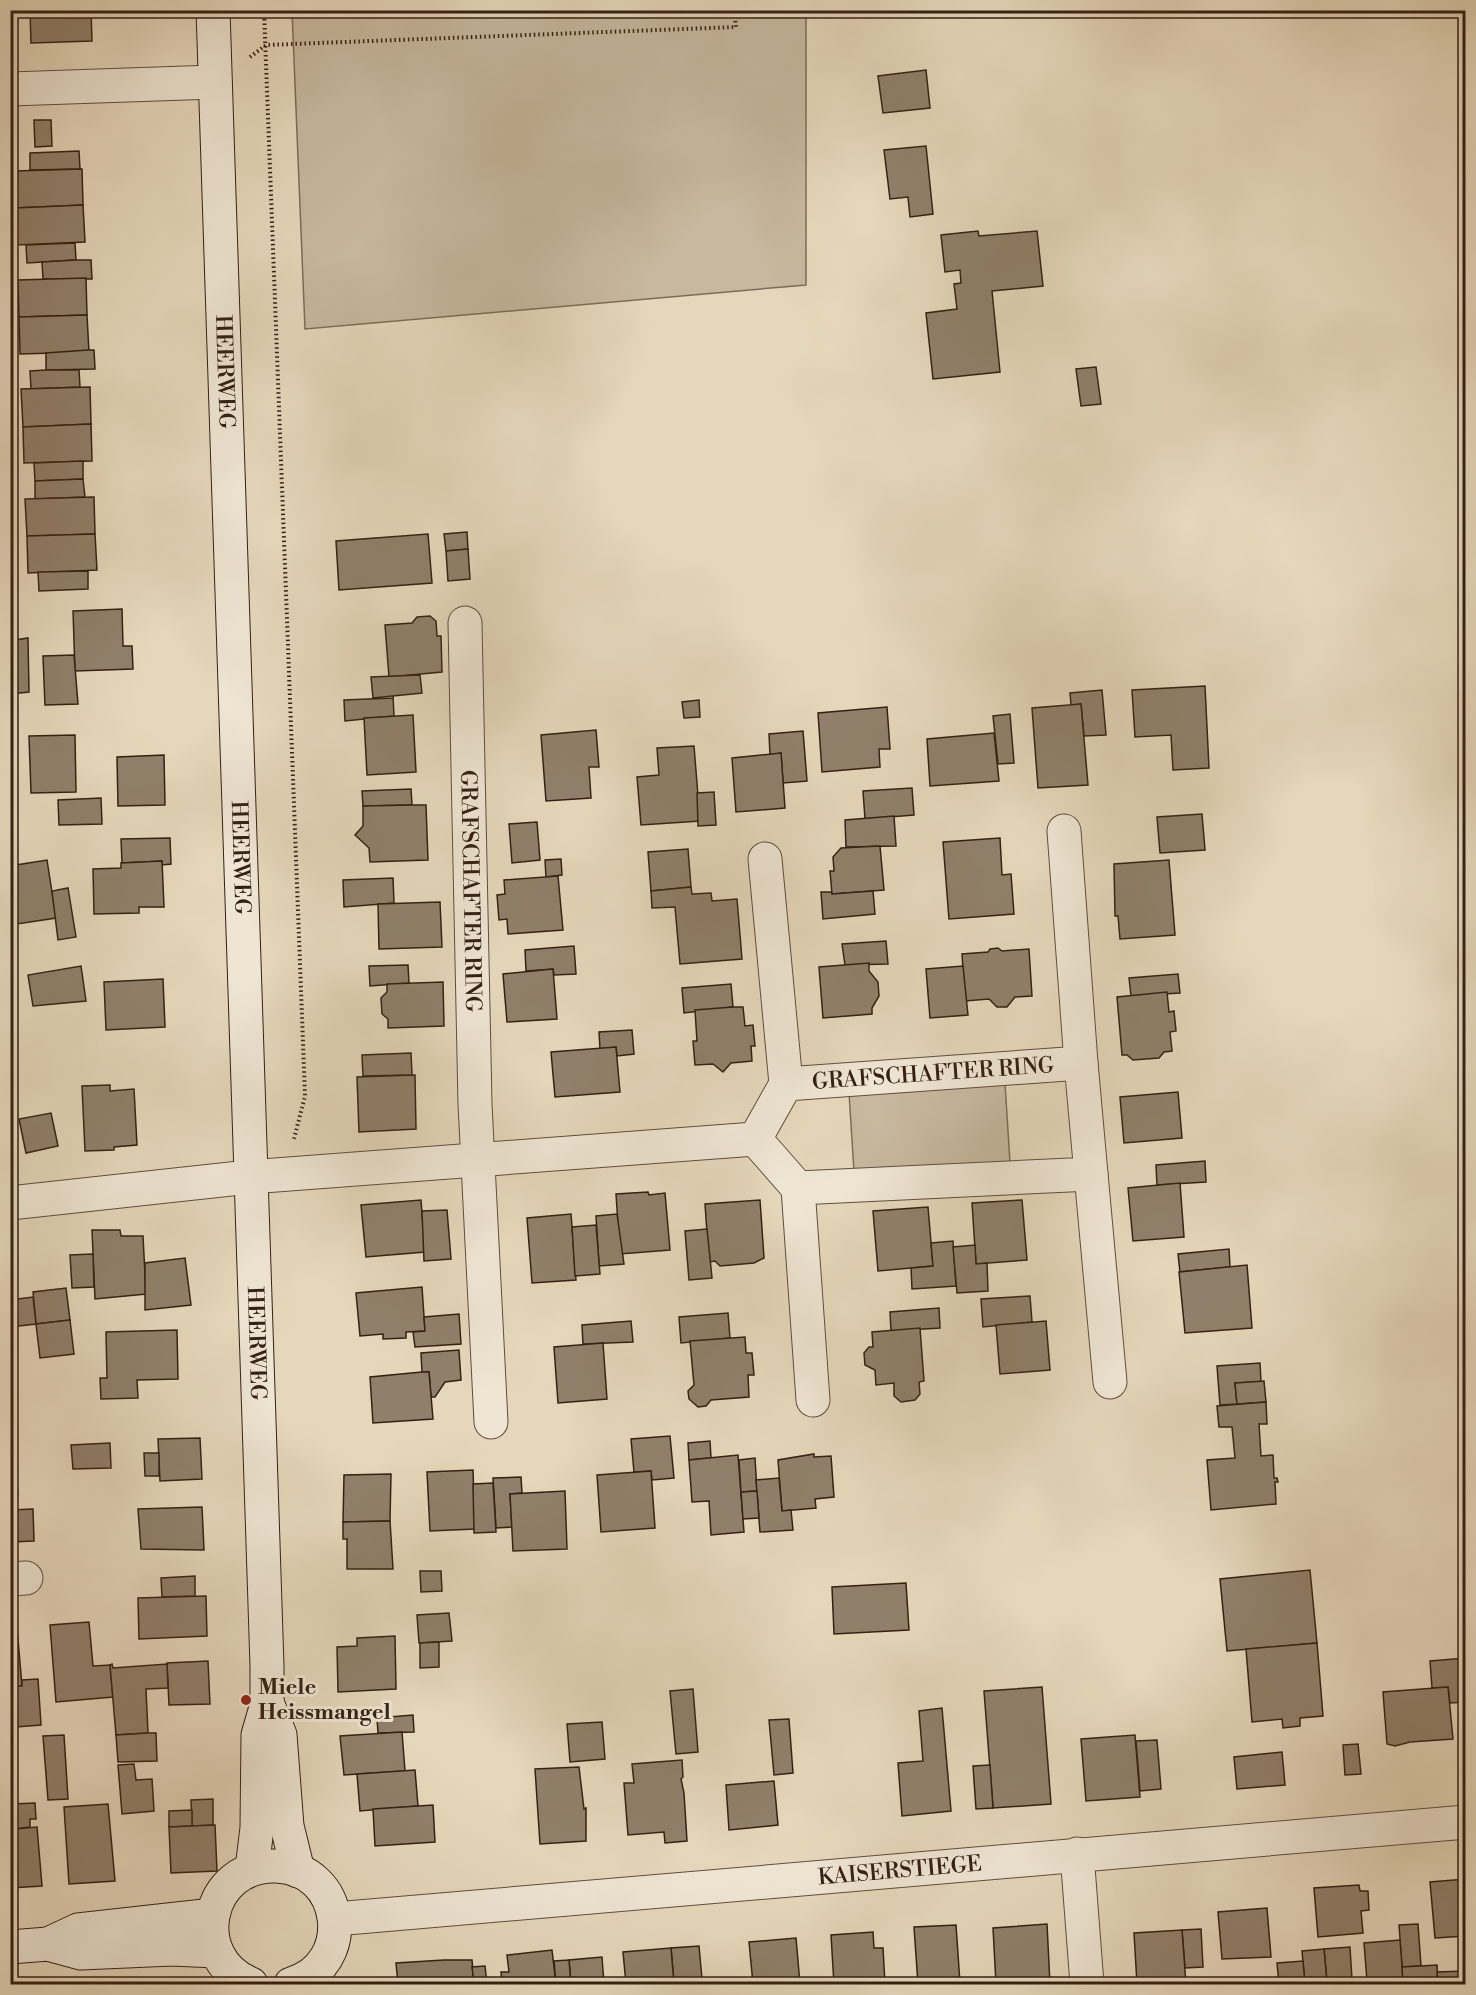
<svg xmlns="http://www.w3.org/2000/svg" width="1476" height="1995" font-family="'Libre Bodoni',serif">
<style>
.green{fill:#c7b89f;stroke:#7e6c5a;stroke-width:1.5}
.building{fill:#90806b;stroke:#342114;stroke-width:1.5}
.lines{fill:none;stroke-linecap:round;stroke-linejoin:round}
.street-casing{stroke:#604e3e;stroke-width:35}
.secondary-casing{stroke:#342114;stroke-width:35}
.path{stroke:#342114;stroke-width:4;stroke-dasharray:1.5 3;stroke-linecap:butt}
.street{stroke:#eee5d3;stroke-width:33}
.secondary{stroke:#eee5d3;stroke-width:33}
.poi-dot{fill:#8f2418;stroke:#eee5d3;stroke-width:2}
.labels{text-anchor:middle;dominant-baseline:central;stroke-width:6;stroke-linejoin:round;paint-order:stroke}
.street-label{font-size:22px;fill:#342114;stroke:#eee5d3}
.poi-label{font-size:22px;font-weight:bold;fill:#342114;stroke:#eee5d3;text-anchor:start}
</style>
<rect width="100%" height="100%" fill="#e5d7bb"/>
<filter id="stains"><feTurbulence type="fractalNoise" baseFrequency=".00333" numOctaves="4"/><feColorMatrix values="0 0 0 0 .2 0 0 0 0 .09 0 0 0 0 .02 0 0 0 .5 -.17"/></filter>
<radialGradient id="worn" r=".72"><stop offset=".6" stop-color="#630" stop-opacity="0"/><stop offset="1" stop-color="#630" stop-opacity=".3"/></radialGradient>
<!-- green -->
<g class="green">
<path d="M292 11H806V285L305 329Z"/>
<path d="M1005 1083 1010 1163 854 1172 849 1093Z"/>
</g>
<!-- building -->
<g class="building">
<path d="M30 10H91L92 41 31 43Z"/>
<path d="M926 70 930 108 883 113 878 76Z"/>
<path d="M34 120H51L52 146 35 147Z"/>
<path d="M926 146 933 214 910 217 908 197 890 199 884 150Z"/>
<path d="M79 151 80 169 30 170V153Z"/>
<path d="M82 169 83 205 15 208 14 171Z"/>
<path d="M83 205 85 242 16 245 15 208Z"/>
<path d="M978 231 979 236 1037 231 1043 286 992 291 1000 372 933 379 926 313 957 309 954 284 961 283 960 270 945 272 941 235Z"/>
<path d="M75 243 76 260 27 263 26 245Z"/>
<path d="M76 260H91L92 279H43L42 262Z"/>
<path d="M86 278 87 315 19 317 18 280Z"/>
<path d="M87 315 89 352 20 354 19 317Z"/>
<path d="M88 350H94L95 369 46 370V353Z"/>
<path d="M1096 367 1101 404 1081 406 1076 369Z"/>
<path d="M46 370H79L80 387 31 389 30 371Z"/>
<path d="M90 387 91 424 23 427 21 389Z"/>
<path d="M91 424 92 461 24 463 23 427Z"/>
<path d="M83 461V479L35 481 34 463Z"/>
<path d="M83 479 85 497 35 499V481Z"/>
<path d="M94 497 95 534 27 536 25 499Z"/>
<path d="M467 532 468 549 446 551 444 534Z"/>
<path d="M95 534 97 570 28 573 27 536Z"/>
<path d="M428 534 432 583 339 590 336 541Z"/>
<path d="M468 549 470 579 448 581 446 551Z"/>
<path d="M88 571V589L39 591 38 572Z"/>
<path d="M122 609 123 646H132L133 669 75 671 73 611Z"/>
<path d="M430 616 436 621 437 636H441L442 672 389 677 385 625 412 623 417 617Z"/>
<path d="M28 638 29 692 10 694V641Z"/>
<path d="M74 655 78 704 45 705 43 656Z"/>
<path d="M420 675 422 693 373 698 371 677Z"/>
<path d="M1205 686 1209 768 1173 770 1171 735 1135 737 1132 690Z"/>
<path d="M1102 690 1106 735 1084 736 1081 704 1071 705 1070 693Z"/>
<path d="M393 696 394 716 345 721 344 700 393 698Z"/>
<path d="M699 700 700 717 684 718 682 702Z"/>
<path d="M1081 704 1088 785 1038 788 1032 708Z"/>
<path d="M887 707 890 749H879L880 767 822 772 818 713Z"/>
<path d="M1010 714 1014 763 998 764 993 716Z"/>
<path d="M413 715 416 772 367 775 364 718Z"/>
<path d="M596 730 599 767H589L591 798 546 801 541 735Z"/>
<path d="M803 731 807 781 783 783 781 753 770 755 769 734Z"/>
<path d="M994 733 999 781 930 786 927 739Z"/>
<path d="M75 735 76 792 31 793 29 736Z"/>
<path d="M694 746 700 821 641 825 637 777 659 775 657 748Z"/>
<path d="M781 753 785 808 736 812 732 758Z"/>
<path d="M164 755 165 805 118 806 117 757Z"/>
<path d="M912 788 914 815 865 819 863 791Z"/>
<path d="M411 789 412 805 363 806 362 791Z"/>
<path d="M714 792 716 825 698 826 697 793Z"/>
<path d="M101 798 102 824 59 825 58 800Z"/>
<path d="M412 805H426L428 860 370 862 369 848 355 835 363 826V806Z"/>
<path d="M1202 814 1205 850 1160 853 1157 817Z"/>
<path d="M894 816 896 846 846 847 845 820Z"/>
<path d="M537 822 540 860 512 863 509 824Z"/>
<path d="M170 838 171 864 162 865V861L122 863 121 839Z"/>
<path d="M1000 838 1002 875 1011 874 1014 914 949 919 943 842Z"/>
<path d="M880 846 884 890 832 894 830 871H834L833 857 841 848Z"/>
<path d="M688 849 691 887 651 891 648 852Z"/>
<path d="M561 859 562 875 546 877 545 860Z"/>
<path d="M47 860 56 918 17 924 10 866Z"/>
<path d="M1169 860 1175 935 1120 939 1118 916H1115L1114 864Z"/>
<path d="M162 861 164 907H139V913L94 914 93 869 121 868V863Z"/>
<path d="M10 874 16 910 10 911Z"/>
<path d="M558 876 563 930 508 934 507 919 499 920 497 895 505 894 504 880Z"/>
<path d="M393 878 394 903 344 907 343 880Z"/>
<path d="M691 887 692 894 711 893 712 901 737 899 742 959 680 964 675 907 652 908 651 891Z"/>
<path d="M68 888 76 937 58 940 52 891Z"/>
<path d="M873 891 875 914 823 919 821 892H831L832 894Z"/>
<path d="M440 902 442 947 379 949 378 904Z"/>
<path d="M886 941 888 964 845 965 842 944Z"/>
<path d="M574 946 576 974 554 975 553 969 526 971 525 950Z"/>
<path d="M998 948 1002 951 1029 949 1032 996 1015 997 1007 1007H997L989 999 965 1001 962 954 988 952 990 949Z"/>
<path d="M869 963V971L878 982 879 996 872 1008V1014L823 1018 819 967Z"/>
<path d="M408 965 409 983 370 986 369 966Z"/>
<path d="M81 966 86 1001 33 1006 28 975Z"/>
<path d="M963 966 968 1015 930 1018 926 969Z"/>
<path d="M553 969 557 1019 507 1022 503 974Z"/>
<path d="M1178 974 1180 993 1131 996 1129 978Z"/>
<path d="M163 979 165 1027 106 1030 104 982Z"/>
<path d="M443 982 444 1026 388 1028V1019L382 1014 381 998 387 992V984Z"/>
<path d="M731 984 733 1007 684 1013 682 988Z"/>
<path d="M1167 992 1169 1012 1174 1011 1176 1031 1170 1032 1172 1051 1164 1052 1159 1058 1133 1060 1127 1055H1122L1117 997Z"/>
<path d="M733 1007H743L745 1026 753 1025 755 1046H751L752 1061 731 1063 723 1072 713 1064 695 1065 693 1041H697L695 1010Z"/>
<path d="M632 1030 634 1054 617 1056 616 1047 600 1049 599 1032Z"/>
<path d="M616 1047 620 1092 555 1097 551 1052Z"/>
<path d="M411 1053 412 1075 363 1076 362 1055Z"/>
<path d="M415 1075 416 1129 359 1132 357 1077Z"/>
<path d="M110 1085V1091L134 1089 137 1145 114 1147V1150L85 1151 82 1086Z"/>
<path d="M1178 1092 1182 1138 1124 1143 1120 1097Z"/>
<path d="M51 1113 58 1146 26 1153 19 1119Z"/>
<path d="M1205 1161 1206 1182 1157 1185 1156 1165Z"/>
<path d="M1180 1183 1184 1237 1133 1241 1128 1188Z"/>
<path d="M648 1192 649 1195 665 1193 670 1250 620 1254 616 1194Z"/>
<path d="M421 1200 425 1252 366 1257 361 1205Z"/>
<path d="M760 1200 764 1258 754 1263 720 1266 715 1261 709 1262 705 1204Z"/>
<path d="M1022 1200 1027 1260 976 1264 972 1203Z"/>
<path d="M928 1207 933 1266 878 1271 873 1211Z"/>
<path d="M447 1210 451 1259 424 1261 422 1211Z"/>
<path d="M571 1214 576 1280 532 1283 527 1218Z"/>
<path d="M617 1214 624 1264 599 1266 596 1216Z"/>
<path d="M596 1225 600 1274 575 1276 572 1227Z"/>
<path d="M707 1229 712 1278 689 1280 685 1231Z"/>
<path d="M92 1230H120L121 1236H143L146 1294 95 1299Z"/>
<path d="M953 1241 956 1286 912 1289 911 1268 933 1266 931 1243Z"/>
<path d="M975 1245 976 1264 987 1263 988 1291 957 1293 953 1247Z"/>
<path d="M1229 1249 1230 1267 1180 1272 1178 1254Z"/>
<path d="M93 1254 94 1287 72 1288 70 1255Z"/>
<path d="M185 1258 191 1305 145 1310V1263Z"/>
<path d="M1247 1265 1252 1328 1185 1333 1179 1272Z"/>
<path d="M422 1287 425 1331 406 1332V1338L383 1339V1334L360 1336 356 1293Z"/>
<path d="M66 1288 70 1320 36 1324 33 1292Z"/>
<path d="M1030 1296 1032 1322 983 1327 981 1299Z"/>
<path d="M33 1297 36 1324 10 1327V1300Z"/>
<path d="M939 1308 940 1328 891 1331 890 1312Z"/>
<path d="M728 1313 730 1338 681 1343 679 1317Z"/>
<path d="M459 1314 461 1344 415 1347 413 1332 425 1331 424 1317Z"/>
<path d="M70 1320 74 1354 40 1358 36 1324Z"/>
<path d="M631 1321 633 1342 583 1344 582 1325Z"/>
<path d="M1046 1321 1050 1370 1000 1374 996 1325Z"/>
<path d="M920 1328 924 1381 919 1382 920 1394 915 1400 901 1402 894 1396V1383L876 1385 875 1370 865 1365 864 1353 869 1347H873L872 1332Z"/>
<path d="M177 1330 178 1379 137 1380 138 1398 101 1399 100 1378H107L106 1332Z"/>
<path d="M745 1337 746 1353H752L754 1375H748L749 1397 711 1400 706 1406 698 1407 689 1399 688 1391 694 1385 690 1341Z"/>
<path d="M603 1343 607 1399 558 1403 554 1347Z"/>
<path d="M459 1350 461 1380 445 1382 435 1397H431L429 1372H422L421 1353Z"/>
<path d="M1260 1363 1261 1382 1235 1383 1237 1404 1220 1405 1217 1366Z"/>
<path d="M422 1372H429L433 1419 373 1423 370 1377Z"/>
<path d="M1264 1381 1266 1402 1237 1404 1235 1383Z"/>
<path d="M1266 1402 1267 1424H1259L1261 1456 1273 1455 1274 1478H1277L1278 1482H1275L1276 1504 1211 1510 1207 1460 1235 1458 1232 1427H1219L1217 1406Z"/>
<path d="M670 1436 674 1478 652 1480 651 1471 634 1472 631 1439Z"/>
<path d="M200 1438 202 1479 160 1481 158 1439Z"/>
<path d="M710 1441 711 1458 689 1460 688 1443Z"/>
<path d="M110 1443 111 1468 73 1469 71 1445Z"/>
<path d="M144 1453H159V1476H145Z"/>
<path d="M814 1454V1457L831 1456 834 1497 815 1499 816 1508 782 1511 778 1460Z"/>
<path d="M738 1455 744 1532 711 1535 709 1501 692 1502 689 1460Z"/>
<path d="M755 1458 757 1491 741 1492 739 1460Z"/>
<path d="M16 1469 18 1496 10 1497V1470Z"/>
<path d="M473 1470 475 1529 430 1531 427 1472Z"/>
<path d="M651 1471 655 1528 601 1532 597 1475Z"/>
<path d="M391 1474 390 1521 343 1522 344 1475Z"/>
<path d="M521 1477 522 1493 510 1494 512 1527 496 1528 493 1478Z"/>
<path d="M779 1478 782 1511 791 1510 793 1530 760 1532 756 1480Z"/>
<path d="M493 1483 496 1532 474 1533 473 1484Z"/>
<path d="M565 1491 567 1549 513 1551 510 1494Z"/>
<path d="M757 1491 759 1518 743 1519 741 1492Z"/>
<path d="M202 1507 204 1550 141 1549 138 1509Z"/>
<path d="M33 1509 34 1541 10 1542V1510Z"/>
<path d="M390 1521 393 1569H347V1539H343V1522Z"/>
<path d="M1310 1570 1317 1643 1227 1651 1220 1579Z"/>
<path d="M420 1571H441L442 1591 421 1592Z"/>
<path d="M195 1576V1596L162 1597 161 1578Z"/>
<path d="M906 1583 909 1630 834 1634 832 1587Z"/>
<path d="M206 1596 207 1636 139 1639 138 1598Z"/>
<path d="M449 1613 452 1641 419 1643 417 1615Z"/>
<path d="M10 1616H16L22 1686 10 1687Z"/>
<path d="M89 1622 93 1666 110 1665 113 1697 56 1702 50 1625Z"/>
<path d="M395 1636 396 1689 338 1692 337 1647 357 1646V1638Z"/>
<path d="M439 1642V1667L420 1668V1643Z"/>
<path d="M1317 1643 1323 1716 1300 1718V1726L1283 1728 1282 1719 1252 1722 1246 1649Z"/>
<path d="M1466 1658V1702L1450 1703 1448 1687 1432 1688 1430 1661Z"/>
<path d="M208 1661 210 1704 169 1705 167 1663Z"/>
<path d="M112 1664 113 1668 167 1664 168 1688 146 1689 148 1733 116 1735 110 1665Z"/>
<path d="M38 1679 41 1725 16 1727 14 1686H22V1680Z"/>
<path d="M1042 1687 1051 1804 993 1808 984 1691Z"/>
<path d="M1448 1687 1453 1739 1410 1742 1395 1746 1387 1744 1383 1692Z"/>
<path d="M693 1689 698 1752 676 1754 670 1691Z"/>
<path d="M942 1708 951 1811 902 1816 898 1763 923 1761 919 1711Z"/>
<path d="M413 1715 414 1732 378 1733 377 1718Z"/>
<path d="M789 1719 793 1773 774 1775 769 1720Z"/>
<path d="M602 1722 605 1759 570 1762 567 1724Z"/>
<path d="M402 1732 405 1771 344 1775 340 1736Z"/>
<path d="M148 1733H156L157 1761 118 1762 116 1735Z"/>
<path d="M64 1735 68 1799 48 1800 43 1736Z"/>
<path d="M1135 1735 1140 1797 1086 1801 1081 1739Z"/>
<path d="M1157 1740 1161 1789 1140 1791 1136 1741Z"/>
<path d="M1358 1744 1361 1774 1345 1775 1343 1745Z"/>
<path d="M1282 1752 1285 1785 1237 1789 1234 1757Z"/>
<path d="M682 1760 683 1777 681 1779 684 1793 687 1841 665 1843 664 1832 628 1835 624 1783H634L632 1764Z"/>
<path d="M134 1764 136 1780 152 1779 154 1811 122 1814 118 1765Z"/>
<path d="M990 1765 993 1808 976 1809 973 1766Z"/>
<path d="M579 1767 584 1809 586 1808V1841L540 1844 535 1769Z"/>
<path d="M415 1770 418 1806 360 1811 357 1774Z"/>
<path d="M774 1781 778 1825 729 1830 726 1785Z"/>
<path d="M213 1799V1825L192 1826 191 1800Z"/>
<path d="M35 1803 36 1819H30V1827L15 1829 13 1804Z"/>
<path d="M108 1804 115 1881 69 1884 64 1807Z"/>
<path d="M433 1805 435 1842 375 1846 373 1809Z"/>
<path d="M192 1810V1826L169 1827V1811Z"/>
<path d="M215 1825 217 1871 171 1873 169 1827Z"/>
<path d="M37 1827 42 1886 10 1888V1843H16L15 1829Z"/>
<path d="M1466 1879V1936L1435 1938 1430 1882Z"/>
<path d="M1359 1885 1360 1891H1368L1369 1910 1361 1911 1363 1933 1318 1937 1314 1888Z"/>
<path d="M1267 1908 1271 1957 1222 1959 1218 1912Z"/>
<path d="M1047 1924 1050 1984H996L993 1928Z"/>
<path d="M1418 1924 1421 1966 1402 1967 1399 1925Z"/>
<path d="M956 1925 960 1983 918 1984 914 1927Z"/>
<path d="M1201 1929 1203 1967 1185 1968 1182 1930Z"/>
<path d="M1182 1930 1186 1984H1137L1134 1933Z"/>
<path d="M873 1932 874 1948H883L885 1984H834L831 1935Z"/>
<path d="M796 1938 800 1984H753L749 1942Z"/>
<path d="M1400 1940 1403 1979 1367 1981 1364 1943Z"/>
<path d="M699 1946 702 1979 674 1982 671 1948Z"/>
<path d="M1350 1947 1352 1980 1327 1982 1324 1949Z"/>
<path d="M671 1948 674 1984H626L623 1952Z"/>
<path d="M1324 1949 1327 1982 1305 1984 1302 1951Z"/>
<path d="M552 1950 556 1984H502L501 1972H509L507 1955Z"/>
<path d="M602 1957 604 1984H571L569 1960Z"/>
<path d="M444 1960H472L474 1984H398L396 1963Z"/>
<path d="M569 1960 571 1984H556L554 1961Z"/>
<path d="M1303 1961 1305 1984H1279L1277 1963Z"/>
<path d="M1437 1965 1438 1984H1403L1402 1967Z"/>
<path d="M485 1966 487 1984H474L472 1967Z"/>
<path d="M1465 1971 1466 1984H1438L1437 1972Z"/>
<path d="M1390 1980V1984H1362V1982Z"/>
</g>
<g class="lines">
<!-- street casing -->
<g class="street-casing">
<g id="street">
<path d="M10 89 215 82"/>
<path id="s1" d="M465 623 475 1104 491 1422"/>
<path d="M1064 831 1081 1063"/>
<path d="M765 859 786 1084"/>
<path d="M1091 1174 1110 1382"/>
<path d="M798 1188 813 1400"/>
<path d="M10 1203 249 1177 755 1139 798 1188 1091 1174 1081 1063 786 1084 755 1139"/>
<path d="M10 1579 26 1578"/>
<path d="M1077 1854 1087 1984"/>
<path id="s2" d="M335 1919 1466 1822"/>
</g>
</g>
<!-- secondary casing -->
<g class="secondary-casing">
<g id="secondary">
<path id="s3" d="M213 10 267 1666V1704L258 1735 257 1828 252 1869"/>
<path d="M268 1705 280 1735 287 1826 298 1871"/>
<path d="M48 1944 78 1930 213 1915"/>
<path d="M10 1947 48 1944 81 1953 172 1949 216 1951"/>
<path d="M251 1984C187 1958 206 1864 276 1866 345 1868 357 1965 291 1984"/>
</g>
</g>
<!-- path -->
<g class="path">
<path d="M264 10 305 1096 294 1139"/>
<path d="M250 57 266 45 736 27 734 10"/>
</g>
<!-- street -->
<use href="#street" class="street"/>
<!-- secondary -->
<use href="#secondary" class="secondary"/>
</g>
<!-- markers -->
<circle class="poi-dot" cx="246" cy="1700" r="6"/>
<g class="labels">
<!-- street labels -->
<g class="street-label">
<text stroke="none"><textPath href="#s3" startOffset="362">HEERWEG</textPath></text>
<text stroke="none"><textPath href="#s3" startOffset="848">HEERWEG</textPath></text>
<text stroke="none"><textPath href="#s1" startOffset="268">GRAFSCHAFTER RING</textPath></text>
<text transform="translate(933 1074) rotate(-4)">GRAFSCHAFTER RING</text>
<text stroke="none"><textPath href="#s3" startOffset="1334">HEERWEG</textPath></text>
<text stroke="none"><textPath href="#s2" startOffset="567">KAISERSTIEGE</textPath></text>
</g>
<!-- poi labels -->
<g class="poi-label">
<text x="258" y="1687">Miele<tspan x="258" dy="25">Heissmangel</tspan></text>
</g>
</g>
<!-- margin -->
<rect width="1476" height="1995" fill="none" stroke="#e5d7bb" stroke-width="36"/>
<rect x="12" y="12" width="1452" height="1971" fill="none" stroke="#342114" stroke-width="3"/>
<rect x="18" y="18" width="1440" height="1959" fill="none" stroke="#342114" stroke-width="1.5"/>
<rect width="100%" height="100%" filter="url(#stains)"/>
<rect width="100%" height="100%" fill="url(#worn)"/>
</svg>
